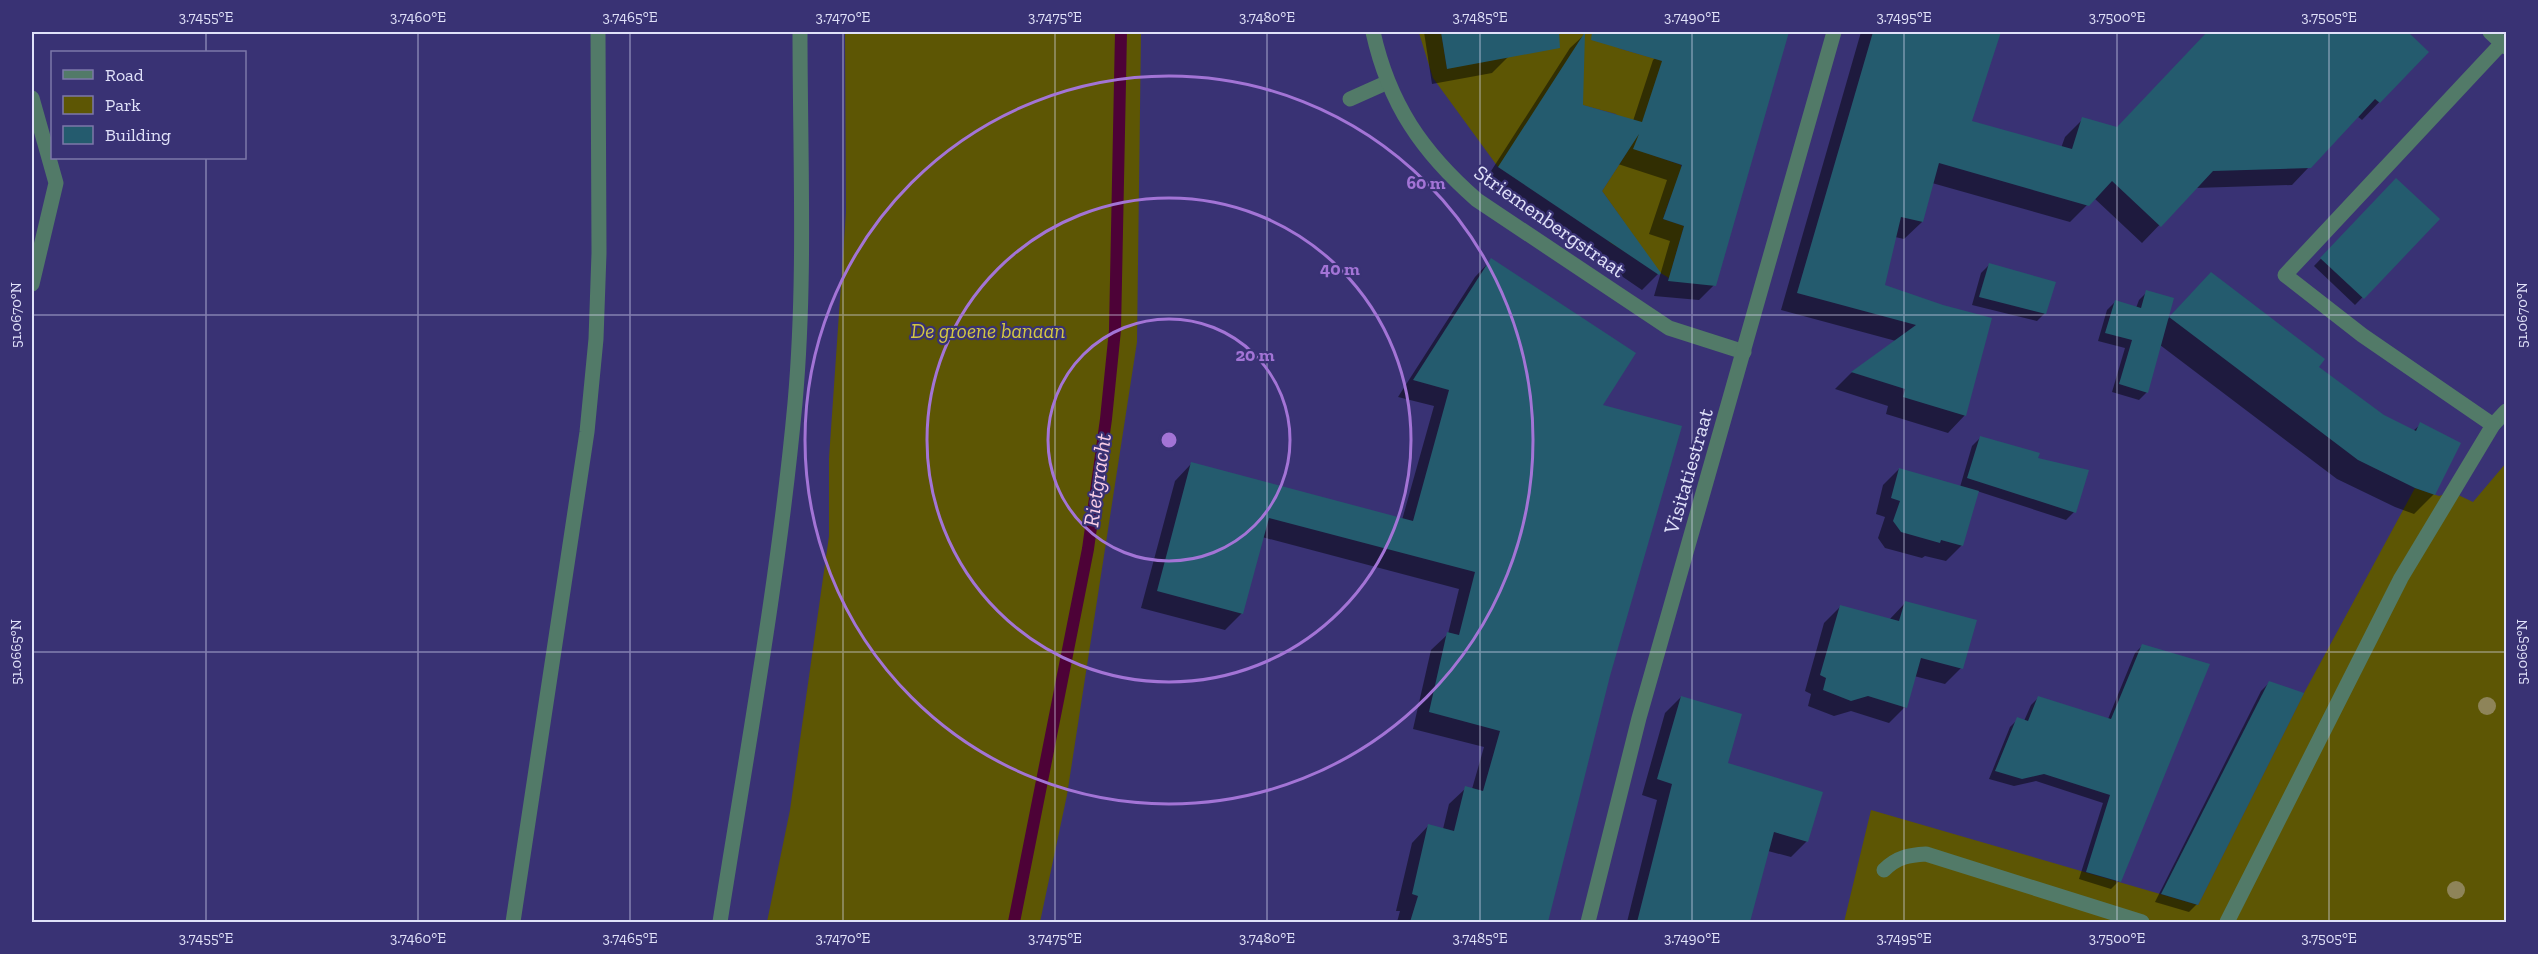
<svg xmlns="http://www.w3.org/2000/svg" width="2538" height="954" font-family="'Zilla Slab',serif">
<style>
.green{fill:#5d5604}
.shadow{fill:#0007}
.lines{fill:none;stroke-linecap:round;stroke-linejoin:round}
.stream{stroke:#4d0237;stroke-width:12}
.building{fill:#245b6e}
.service{stroke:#527a68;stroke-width:15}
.pedestrian{stroke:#527a68;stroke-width:15}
.minor{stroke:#527a68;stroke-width:15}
.tertiary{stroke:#527a68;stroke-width:15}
.tree{fill:#8e8459}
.ticks{fill:none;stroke:#e0e1f9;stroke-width:1.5;stroke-opacity:0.45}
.ring{fill:none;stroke:#a374d6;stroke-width:3}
.labels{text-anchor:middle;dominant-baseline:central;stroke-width:4.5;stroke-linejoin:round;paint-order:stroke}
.street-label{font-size:21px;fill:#e0e1f9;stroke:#393274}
.park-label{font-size:21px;font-style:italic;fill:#d3c743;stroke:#393274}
.water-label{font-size:22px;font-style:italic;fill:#facee6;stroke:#393274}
.centre{fill:#a374d6;stroke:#393274;stroke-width:3}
.ring-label{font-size:18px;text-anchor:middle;font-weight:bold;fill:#a374d6;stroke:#393274;stroke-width:4.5;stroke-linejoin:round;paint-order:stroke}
.neatline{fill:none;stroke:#e0e1f9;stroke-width:2}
.ticks-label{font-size:15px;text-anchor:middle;fill:#e0e1f9}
</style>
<rect width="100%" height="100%" fill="#393274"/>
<!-- green -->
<g class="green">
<path d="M845 32H1141L1137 342 1067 795 1040 922H767L790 810 829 536V458L846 212Z"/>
<path d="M1441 32 1447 68 1509 57 1505 32H1680L1724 45 1618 48 1670 63 1641 151 1681 165V202L1670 198 1663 219 1684 226 1669 278 1609 242 1624 222 1602 191 1629 149 1616 114 1582 105 1498 167 1433 78 1419 33Z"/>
<path d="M2506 463V922H1844L1871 810 2198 905 2304 693 2415 488 2439 496 2452 492 2473 502Z"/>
</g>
<!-- shadow -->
<g class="shadow">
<path d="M1424 32H1504L1508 57 1492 73 1432 84Z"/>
<path d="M1666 32H1788L1714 285 1699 300 1654 296 1670 241 1649 234 1667 180 1618 164 1601 191 1659 273 1642 290 1484 182 1570 48 1584 35 1581 106 1633 121 1653 60 1660 54Z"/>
<path d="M1861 32H1999L1970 122 2061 148 2065 137 2083 119 2116 129 2208 32H2406L2427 52 2362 120 2357 116 2292 185 2195 188 2142 243 2094 198 2070 222 1932 183 1922 222 1904 239 1895 237 1883 286 1942 307 1965 415 1948 433 1886 414 1888 406 1835 389 1851 373 1896 341 1781 310Z"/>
<path d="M2396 180 2438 219 2355 305 2314 266Z"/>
<path d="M1491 260 1600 406 1609 676 1546 922H1397L1400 911H1396L1412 843 1428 826 1443 829 1449 804 1466 788 1472 789 1484 747 1413 729 1431 650 1448 634 1459 589 1262 537 1242 613 1225 630 1141 608 1175 481 1191 464 1402 520 1434 406 1398 397 1475 277Z"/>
<path d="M1989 265 2045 313 2037 321 1972 305 1981 273Z"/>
<path d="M2147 292 2166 321 2191 294 2317 367 2384 416 2413 431 2421 424 2434 494 2414 514 2395 507 2337 479 2160 345 2147 392 2139 400 2112 392 2125 348 2098 341 2107 310 2115 302 2136 308 2139 300Z"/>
<path d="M1980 438 2036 459 2074 512 2066 520 1977 491 1962 545 1946 561 1925 556 1922 558 1885 548 1878 538 1885 517 1876 514 1883 485 1899 469 1960 487 1972 446Z"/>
<path d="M1906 602 1961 668 1945 684 1914 676 1905 707 1889 723 1851 711 1834 716 1808 706 1811 694 1805 691 1824 623 1840 607 1889 620Z"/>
<path d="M2143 645 2119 881 2111 889 2079 879 2103 803 2036 781 2014 786 1989 779 2010 727 2018 719 2024 721 2031 705 2039 697 2108 719 2135 653Z"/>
<path d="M2269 683 2197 904 2189 912 2155 902 2261 691Z"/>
<path d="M1681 697 1726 764 1807 841 1791 857 1768 851 1749 922H1627L1657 800 1642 795 1665 713Z"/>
</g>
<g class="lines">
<!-- stream -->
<path class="stream" d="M1014 922 1088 549 1106 419 1115 330 1121 32"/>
</g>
<!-- building -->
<g class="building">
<path d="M1441 32H1559L1560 48 1447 69Z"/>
<path d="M1585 32 1583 105 1642 122 1662 61 1591 40 1592 32H1789L1716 286 1668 281 1684 226 1663 219 1682 165 1633 149 1639 134 1602 191 1661 273 1659 275 1498 167Z"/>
<path d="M1873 32H2001L1972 121 2072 149 2082 117 2117 127 2207 32H2408L2429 52 2380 103 2375 99 2311 168 2213 171 2161 227 2112 181 2089 206 1939 163 1923 222 1901 217 1885 285 1943 305 1992 318 1966 416 1903 397 1905 389 1851 372 1916 325 1797 293Z"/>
<path d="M2396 178 2440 219 2364 299 2320 258Z"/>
<path d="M1491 258 1636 353 1603 405 1682 426 1610 676 1548 922H1410L1418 896 1412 894 1428 824 1454 831 1465 786 1483 791 1500 731 1429 712 1447 632 1459 635 1475 572 1269 518 1243 614 1157 591 1191 462 1413 521 1449 390 1413 380Z"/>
<path d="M1989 263 2056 282 2046 314 1979 297Z"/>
<path d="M2211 272 2325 359 2319 367 2384 415 2416 431 2420 422 2461 443 2435 495 2415 488 2358 460 2169 317Z"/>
<path d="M2146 290 2174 298 2148 393 2119 384 2132 340 2105 333 2115 300 2141 308Z"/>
<path d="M1980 436 2040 453 2038 458 2089 470 2076 513 1967 478Z"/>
<path d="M1899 468 1979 491 1963 546 1941 540 1940 543 1901 532 1893 521 1900 501 1891 498Z"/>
<path d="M1905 601 1977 620 1963 669 1921 658 1907 708 1868 696 1851 701 1823 690 1826 678 1820 675 1840 605 1899 621Z"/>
<path d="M2142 644 2210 664 2121 882 2086 872 2110 795 2044 774 2022 779 1995 771 2017 717 2028 721 2038 696 2111 719Z"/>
<path d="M2269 681 2304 693 2198 905 2161 894Z"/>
<path d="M1681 696 1742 714 1728 763 1823 792 1808 842 1774 832 1750 922H1637L1672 784 1657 779Z"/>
</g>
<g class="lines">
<!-- service -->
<g class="service">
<path d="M2502 43 2285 275 2362 335 2493 425 2506 411"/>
<path d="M32 98 56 183 32 284"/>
<path d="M1350 99 1388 82"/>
<path d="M513 922 587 432 596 339 599 253 598 32"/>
<path d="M720 922C747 750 779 577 795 403 806 280 800 155 800 32"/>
</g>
<!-- pedestrian -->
<g class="pedestrian">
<path d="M1884 870C1897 857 1909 855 1926 854L2142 922"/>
<path d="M2227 922 2401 578 2493 425"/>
</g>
<!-- minor -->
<g class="minor">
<path d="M1373 32C1389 104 1422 152 1477 200L1669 328 1744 352"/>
<path d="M1588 922 1639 718 1834 32"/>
</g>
<!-- tertiary -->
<path class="tertiary" d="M2490 32 2506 47"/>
</g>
<!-- trees -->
<g class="tree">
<circle cx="2487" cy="706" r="9"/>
<circle cx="2456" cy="890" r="9"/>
</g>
<!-- ticks -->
<path class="ticks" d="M206 32V52M418 32V922M630 32V922M843 32V922M1055 32V922M1267 32V922M1480 32V922M1692 32V922M1904 32V922M2117 32V922M2329 32V922M206 158V922M32 315H2506M32 652H2506"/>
<!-- distance rings -->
<g class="ring">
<circle cx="1169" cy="440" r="121"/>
<circle cx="1169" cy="440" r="242"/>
<circle cx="1169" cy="440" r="364"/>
</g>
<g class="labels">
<!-- street labels -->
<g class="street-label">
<text transform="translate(1550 221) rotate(35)">Striemenbergstraat</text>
<text transform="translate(1688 471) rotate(-74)">Visitatiestraat</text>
</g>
<!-- park labels -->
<g class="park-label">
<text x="988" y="330">De groene banaan</text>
</g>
<!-- water labels -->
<g class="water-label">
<text transform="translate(1097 480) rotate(-82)">Rietgracht</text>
</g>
</g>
<circle cx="1169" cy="440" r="9" class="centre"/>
<g class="ring-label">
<text x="1426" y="189">60 m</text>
<text x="1340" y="275">40 m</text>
<text x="1255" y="361">20 m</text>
</g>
<!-- border -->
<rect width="2538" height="954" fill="none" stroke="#393274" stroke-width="66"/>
<!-- legend -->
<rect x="51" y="51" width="195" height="108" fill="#393274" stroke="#7c78a9" stroke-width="1.5"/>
<rect x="63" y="70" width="30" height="9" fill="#527a68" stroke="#7c78a9" stroke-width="1.5"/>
<text x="105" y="81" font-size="18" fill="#e0e1f9">Road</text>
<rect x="63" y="96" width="30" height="18" fill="#5d5604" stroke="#7c78a9" stroke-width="1.5"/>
<text x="105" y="111" font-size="18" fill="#e0e1f9">Park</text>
<rect x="63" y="126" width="30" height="18" fill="#245b6e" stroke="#7c78a9" stroke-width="1.5"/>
<text x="105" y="141" font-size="18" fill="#e0e1f9">Building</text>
<rect x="33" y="33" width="2472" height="888" class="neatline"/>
<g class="ticks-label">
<text x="206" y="22">3.7455°E</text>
<text x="418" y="22">3.7460°E</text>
<text x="630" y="22">3.7465°E</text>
<text x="843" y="22">3.7470°E</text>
<text x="1055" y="22">3.7475°E</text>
<text x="1267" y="22">3.7480°E</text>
<text x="1480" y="22">3.7485°E</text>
<text x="1692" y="22">3.7490°E</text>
<text x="1904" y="22">3.7495°E</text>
<text x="2117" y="22">3.7500°E</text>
<text x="2329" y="22">3.7505°E</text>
<text transform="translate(16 315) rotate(-90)" y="5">51.0670°N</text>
<text transform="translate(2522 315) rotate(-90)" y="5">51.0670°N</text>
<text transform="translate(16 652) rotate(-90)" y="5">51.0665°N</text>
<text transform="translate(2522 652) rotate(-90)" y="5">51.0665°N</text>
<text x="206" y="943">3.7455°E</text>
<text x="418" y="943">3.7460°E</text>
<text x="630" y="943">3.7465°E</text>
<text x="843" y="943">3.7470°E</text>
<text x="1055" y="943">3.7475°E</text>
<text x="1267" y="943">3.7480°E</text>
<text x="1480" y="943">3.7485°E</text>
<text x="1692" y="943">3.7490°E</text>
<text x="1904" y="943">3.7495°E</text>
<text x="2117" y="943">3.7500°E</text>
<text x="2329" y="943">3.7505°E</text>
</g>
</svg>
